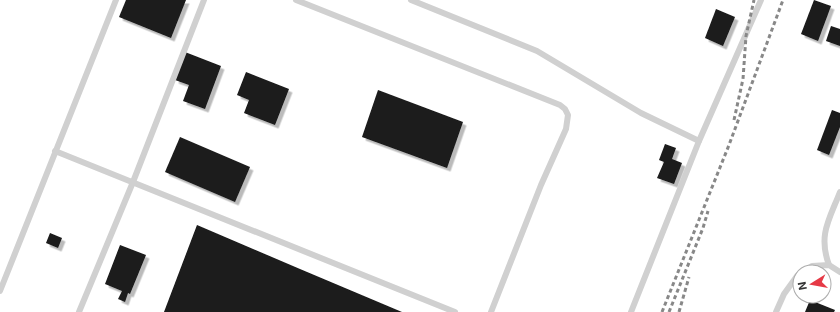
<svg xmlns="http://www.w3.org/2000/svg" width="840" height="312" font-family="Inter,sans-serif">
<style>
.building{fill:#1a1a1a;filter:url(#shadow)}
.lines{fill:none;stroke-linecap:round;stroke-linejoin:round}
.service{stroke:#d0d0d0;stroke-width:6}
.rail{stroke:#888;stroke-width:3;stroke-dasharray:4 3;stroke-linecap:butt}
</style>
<defs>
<filter id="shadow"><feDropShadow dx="3.5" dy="3.5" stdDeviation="0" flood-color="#0004"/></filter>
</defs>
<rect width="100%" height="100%" fill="#fff"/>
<!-- building -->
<g class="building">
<path d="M126 0H186L171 38 119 17Z"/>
<path d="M814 0 831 6 818 41 801 34Z"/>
<path d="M716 9 735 17 723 46 705 38Z"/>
<path d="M831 26 840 29V46L826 41Z"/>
<path d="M185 52 221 66 205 109 183 101 189 85 175 80Z"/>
<path d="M246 72 289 89 275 125 244 113 249 100 237 95Z"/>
<path d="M378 90 463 122 447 168 362 137Z"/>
<path d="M832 110 840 113V127L829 155 817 150Z"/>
<path d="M180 137 250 167 235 202 165 172Z"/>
<path d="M665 144 676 148 672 159 682 163 674 184 657 178 664 162 659 160Z"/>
<path d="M197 225 300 269 402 312H164Z"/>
<path d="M50 233 62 238 58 248 46 243Z"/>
<path d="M120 245 146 255 130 294 128 293 125 302 118 299 122 291 105 284Z"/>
<path d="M810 300 835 310 834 312H805Z"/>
</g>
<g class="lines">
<!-- service -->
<g class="service">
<path d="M296 0 560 105 565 109 568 115 566 129 541 185 491 312"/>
<path d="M411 0 537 51 641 113 699 141"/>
<path d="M55 151 455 312"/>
<path d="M829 265C818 235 829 220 840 192"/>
<path d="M803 272 812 266 829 265 840 272"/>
<path d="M0 291 116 0"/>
<path d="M79 312 133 182 204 0"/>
<path d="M631 312 699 141 761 0"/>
<path d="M776 312 784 294 797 276 800 274"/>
</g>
<!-- rail -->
<g class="rail">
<path d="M734 120 743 79 746 36 754 0"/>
<path d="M662 312 729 145 783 0"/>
<path d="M669 312 703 228 708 211"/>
<path d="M679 312 689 277"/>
</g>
</g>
<!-- north arrow -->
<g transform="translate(812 284) rotate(259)"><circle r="19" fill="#ffffff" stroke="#adadad"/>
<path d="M0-3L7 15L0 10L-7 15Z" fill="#e63946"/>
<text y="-6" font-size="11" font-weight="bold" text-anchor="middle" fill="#333333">N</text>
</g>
</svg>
